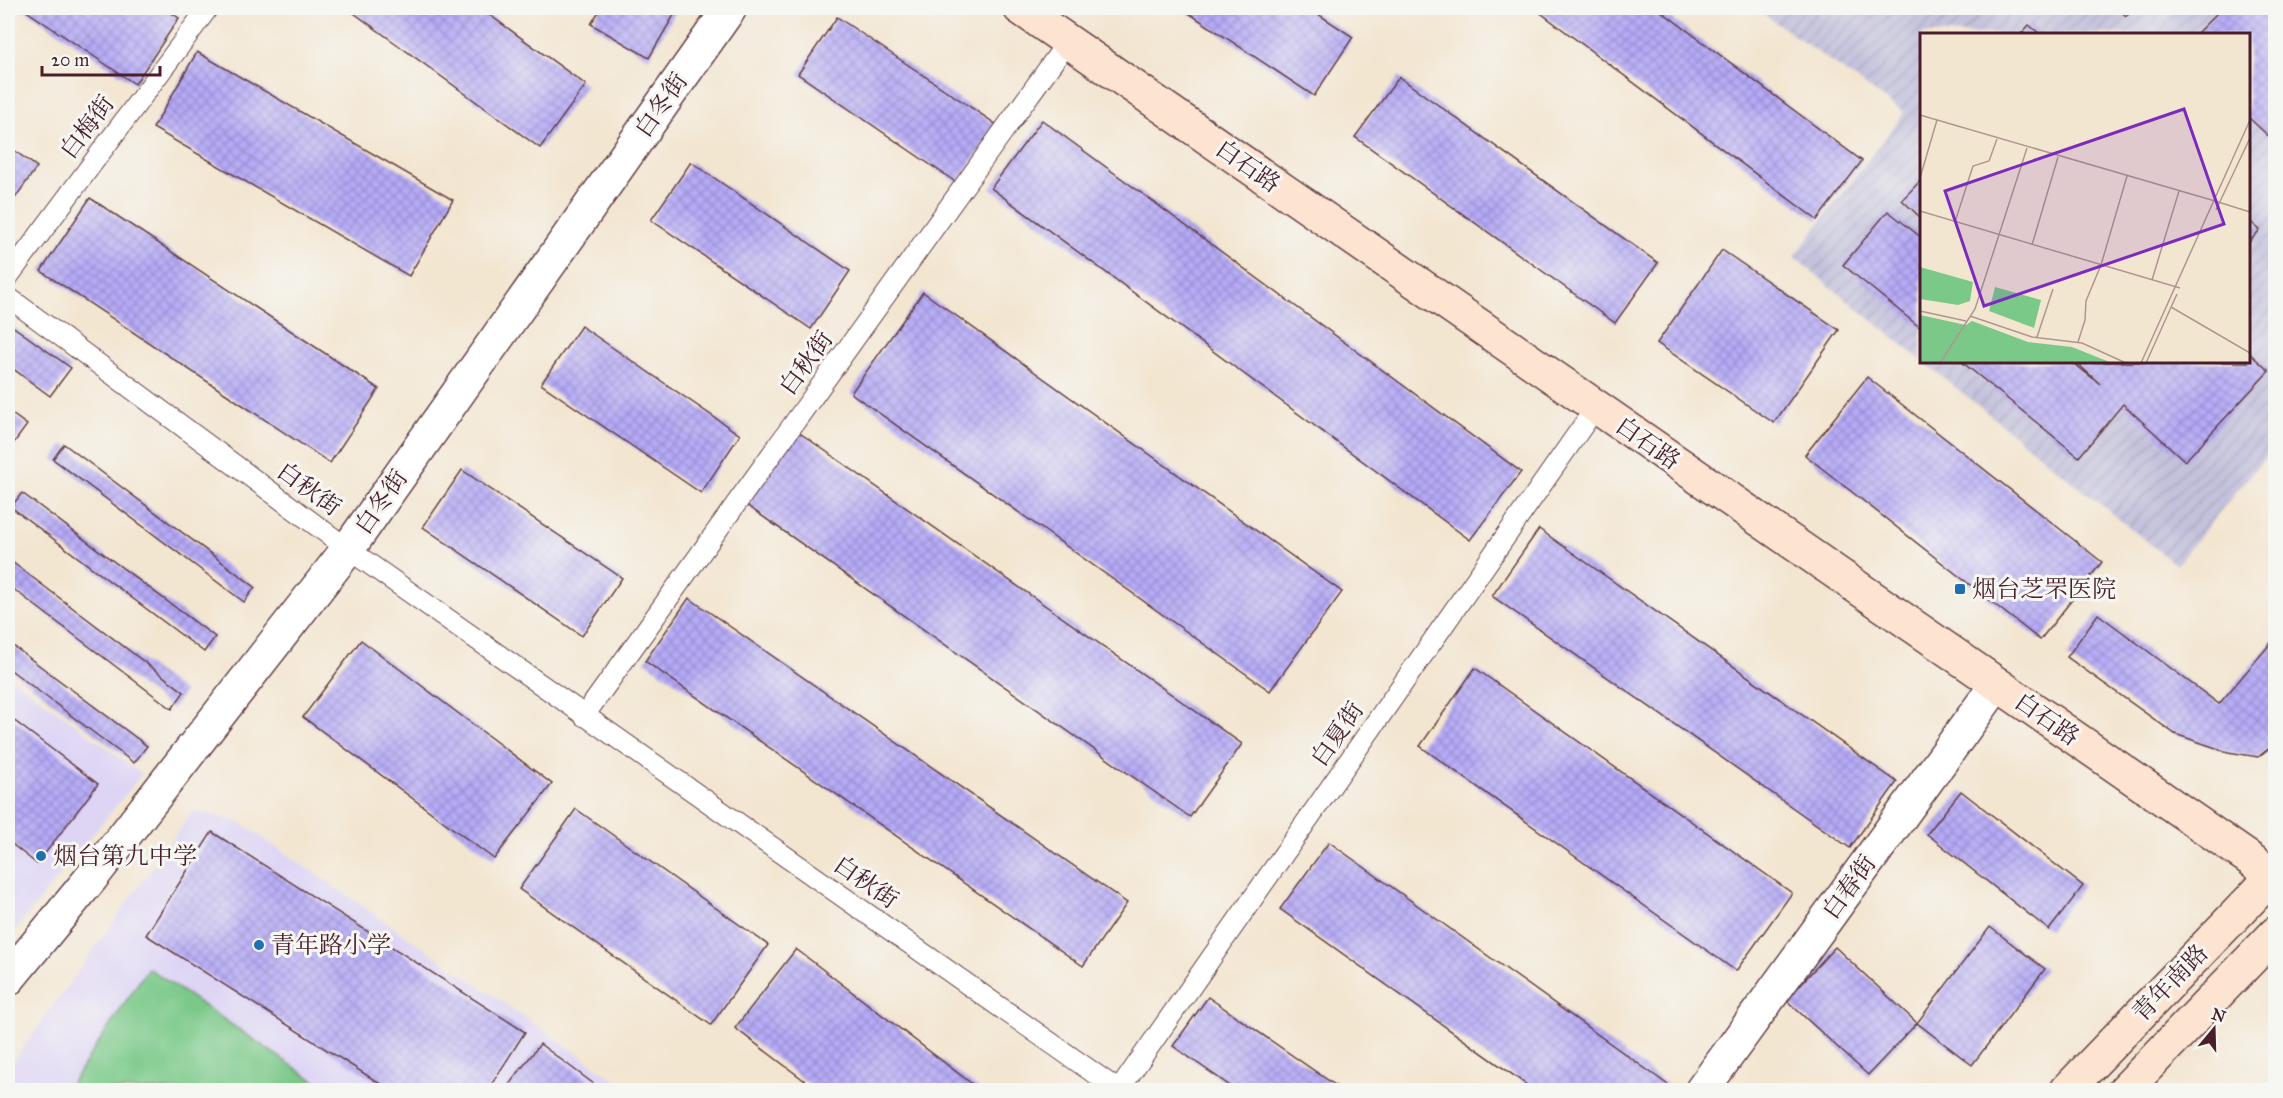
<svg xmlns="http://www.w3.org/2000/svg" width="2283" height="1098" font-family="'IM FELL Great Primer','Noto Serif SC',serif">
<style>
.built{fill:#ded5f5}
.industrial{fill:url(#industrial-furrows)}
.grass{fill:#7ac989;stroke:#62745a;stroke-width:1.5}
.building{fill:url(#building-cross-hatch)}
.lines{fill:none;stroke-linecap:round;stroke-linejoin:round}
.lane-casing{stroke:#633d44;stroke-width:22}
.street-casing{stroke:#633d44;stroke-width:36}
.secondary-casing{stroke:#633d44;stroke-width:36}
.lane{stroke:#fff;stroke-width:20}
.street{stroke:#fff;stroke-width:33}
.secondary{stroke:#fde4d1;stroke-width:33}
.poi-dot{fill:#1f6fb2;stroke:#f6f6f2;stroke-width:2}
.labels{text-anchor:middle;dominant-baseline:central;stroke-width:6;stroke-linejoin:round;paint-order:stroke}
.street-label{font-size:24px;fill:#4a1f2b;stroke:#f6f6f2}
.poi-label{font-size:24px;fill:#4a1f2b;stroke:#f6f6f2;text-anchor:start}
.inset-road{fill:none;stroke:#af968f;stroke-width:1.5}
.view{fill:#7b2cbf;fill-opacity:0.15;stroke:#7b2cbf;stroke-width:3}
.inset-edge{fill:none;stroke:#4a1f2b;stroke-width:3}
</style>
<defs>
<pattern id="industrial-furrows" width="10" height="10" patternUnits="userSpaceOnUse" patternTransform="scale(1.5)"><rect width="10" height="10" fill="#c3c1db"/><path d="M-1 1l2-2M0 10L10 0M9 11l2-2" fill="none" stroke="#a9a5bc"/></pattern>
<pattern id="building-cross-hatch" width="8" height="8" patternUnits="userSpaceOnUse" patternTransform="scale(1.5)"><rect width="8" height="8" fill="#b6abf8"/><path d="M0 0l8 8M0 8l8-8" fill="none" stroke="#968bc9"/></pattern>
</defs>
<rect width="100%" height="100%" fill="#f6f6f2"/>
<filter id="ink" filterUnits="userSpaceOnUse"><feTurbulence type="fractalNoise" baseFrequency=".0167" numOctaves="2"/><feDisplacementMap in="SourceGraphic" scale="12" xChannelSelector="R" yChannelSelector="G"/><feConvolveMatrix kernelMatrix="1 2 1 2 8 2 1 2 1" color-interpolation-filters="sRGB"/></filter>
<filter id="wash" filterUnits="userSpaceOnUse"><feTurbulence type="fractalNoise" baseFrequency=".008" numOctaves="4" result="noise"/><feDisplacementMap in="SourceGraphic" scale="24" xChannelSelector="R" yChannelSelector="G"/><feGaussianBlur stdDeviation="1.35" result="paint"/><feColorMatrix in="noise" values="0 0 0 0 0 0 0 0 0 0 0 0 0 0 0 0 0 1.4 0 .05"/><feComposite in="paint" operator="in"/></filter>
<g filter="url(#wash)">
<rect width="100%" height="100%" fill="#f3e6d1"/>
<!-- built -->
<g class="built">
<path d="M8 675 142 774 8 939Z"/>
<path d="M193 811 240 822 626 1087 624 1090H8V1069Z"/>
</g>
<!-- industrial -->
<path class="industrial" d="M1755 8H2275V445L2176 565 1924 362H2248V34H1922L1921 360 1794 257 1904 113Z"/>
<!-- grass -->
<path class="grass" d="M148 968 328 1090H67Z"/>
<g id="blocks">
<!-- building -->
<g class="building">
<path d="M22 8H164L179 18 135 84Z"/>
<path d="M347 8H480L586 85 540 148Z"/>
<path d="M601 8H678L649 58 591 24Z"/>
<path d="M1181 8H1309L1353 37 1314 96Z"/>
<path d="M1534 8H1657L1862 161 1817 220Z"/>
<path d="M2117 8H2133L2126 16Z"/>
<path d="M2222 8H2276V143L2248 117V34H2196Z"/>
<path d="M837 17 997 125 957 183 798 74Z"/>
<path d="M2029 25 2040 34H2021Z"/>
<path d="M197 52 453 200 409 276 153 128Z"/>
<path d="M1399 77 1658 263 1615 323 1355 137Z"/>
<path d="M1042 120 1521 472 1470 540 991 188Z"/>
<path d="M8 146 37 167 8 208Z"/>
<path d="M691 162 850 271 811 329 651 220Z"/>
<path d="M1922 179V219L1902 200Z"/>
<path d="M90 198 379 389 330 463 41 271Z"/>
<path d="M1888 211 1922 238V329L1843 265Z"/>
<path d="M2248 220 2260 230 2248 243Z"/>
<path d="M1722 250 1839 330 1774 423 1657 343Z"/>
<path d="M923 292 1342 592 1270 691 851 393Z"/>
<path d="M8 323 71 368 50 396 8 365Z"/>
<path d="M581 326 740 435 701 493 541 384Z"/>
<path d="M2248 352 2269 371 2185 461 2123 404 2079 457 1962 362H2072L2100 384 2076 362H2248Z"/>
<path d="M1867 377 2102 562 2040 640 1805 455Z"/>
<path d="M8 411 27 425 8 451Z"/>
<path d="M797 431 1242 744 1190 817 745 504Z"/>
<path d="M64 444 255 587 244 602 53 459Z"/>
<path d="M462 470 622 578 582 636 423 527Z"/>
<path d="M22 493 215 637 204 652 11 507Z"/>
<path d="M1539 529 1897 782 1850 848 1492 596Z"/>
<path d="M8 559 184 692 172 709 8 585Z"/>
<path d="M689 598 1127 903 1083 966 645 661Z"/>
<path d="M2098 614 2219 704 2276 637V743L2258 757 2228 752 2175 734 2067 657Z"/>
<path d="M361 640 552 784 494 859 303 717Z"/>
<path d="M8 642 147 746 134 763 8 668Z"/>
<path d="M1475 668 1792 893 1736 971 1420 746Z"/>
<path d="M8 716 98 784 37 864 8 841Z"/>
<path d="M1961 791 2083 886 2049 930 1927 834Z"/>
<path d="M576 809 768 945 711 1025 519 889Z"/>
<path d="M212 832 525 1032 488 1090H390L146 935Z"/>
<path d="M1329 842 1671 1087 1668 1090H1534L1280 909Z"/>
<path d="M1990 927 2045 969 1972 1065 1917 1023Z"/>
<path d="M1835 947 1917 1023 1868 1075 1786 1000Z"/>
<path d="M796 949 980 1090H817L735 1028Z"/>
<path d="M1208 997 1342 1090H1236L1173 1046Z"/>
<path d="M540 1044 602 1090H505Z"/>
</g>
</g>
</g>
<g filter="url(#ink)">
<use href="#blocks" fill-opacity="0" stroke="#633d44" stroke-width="1.5"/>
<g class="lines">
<!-- lane casing -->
<g class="lane-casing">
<g id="lane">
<path d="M8 277 208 8"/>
<path d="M8 297 348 549 1118 1090"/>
<path d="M584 716 1068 41"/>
<path d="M1119 1090 1596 407"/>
</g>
</g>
<!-- street casing -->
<g class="street-casing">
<g id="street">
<path d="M8 979 92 877 348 549 730 8"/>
<path d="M1702 1090 1997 684"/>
</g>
</g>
<!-- secondary casing -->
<g class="secondary-casing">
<g id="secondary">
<path d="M1020 8 2276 877"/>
<path d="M2067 1090 2276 873"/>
<path d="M2125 1090 2276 933"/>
</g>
</g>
<!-- lane -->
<use href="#lane" class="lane"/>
<!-- street -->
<use href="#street" class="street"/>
<!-- secondary -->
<use href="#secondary" class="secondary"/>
</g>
</g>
<!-- markers -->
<g class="poi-dot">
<rect x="1954" y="583" width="12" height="12" rx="3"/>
<circle cx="41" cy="856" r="6"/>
<circle cx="259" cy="945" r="6"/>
</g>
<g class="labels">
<!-- street labels -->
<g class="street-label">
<text transform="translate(661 105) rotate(-55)">白冬街</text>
<text transform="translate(87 127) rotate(-53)">白梅街</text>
<text transform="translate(1248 166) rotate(35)">白石路</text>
<text transform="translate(806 363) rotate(-54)">白秋街</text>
<text transform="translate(1648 443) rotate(35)">白石路</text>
<text transform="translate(309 489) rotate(36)">白秋街</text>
<text transform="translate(381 502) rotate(-55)">白冬街</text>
<text transform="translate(2047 719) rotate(35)">白石路</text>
<text transform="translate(1337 734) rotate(-55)">白夏街</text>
<text transform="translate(866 882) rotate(35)">白秋街</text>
<text transform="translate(1849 887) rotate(-54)">白春街</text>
<text transform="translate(2170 983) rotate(-46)">青年南路</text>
</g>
<!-- poi labels -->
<g class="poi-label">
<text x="1972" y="589">烟台芝罘医院</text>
<text x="53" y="856">烟台第九中学</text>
<text x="271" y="945">青年路小学</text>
</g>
</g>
<!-- overview -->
<g transform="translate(1920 33)">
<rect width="330" height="330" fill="#f3e6d1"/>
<path d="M0 234 53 249 50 268 38 272 0 266ZM75 254 121 267 114 295 69 278ZM0 282 46 292 52 288 108 309 152 314 192 330H0Z" fill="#7ac989"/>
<path class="inset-road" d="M0 82 295 168M0 145 17 87M295 168 330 179M296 177 330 105M0 178 260 255M35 189 53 133 69 128 77 106M112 212 138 124M232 247 259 158M251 274 330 320M0 278 46 288M50 283 112 304 162 310 206 330M117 304 133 256M158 309 165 287 166 268 181 232 207 143M20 330 55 276 107 115M221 330 330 87M226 330 257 261"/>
<path class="view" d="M264 76 304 191 64 273 25 158Z"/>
<rect width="330" height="330" class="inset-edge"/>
</g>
<!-- margin -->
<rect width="2283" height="1098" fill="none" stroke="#f6f6f2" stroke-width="30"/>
<!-- north arrow -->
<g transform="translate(2214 1029) rotate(19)" stroke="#f6f6f2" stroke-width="4.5" paint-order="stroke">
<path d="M0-4.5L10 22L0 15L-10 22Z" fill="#4a1f2b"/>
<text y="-9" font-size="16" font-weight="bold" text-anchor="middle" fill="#4a1f2b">N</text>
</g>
<!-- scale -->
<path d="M42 66v9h118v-9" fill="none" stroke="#4a1f2b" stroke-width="3"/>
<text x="51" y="66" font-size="18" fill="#4a1f2b" stroke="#f6f6f2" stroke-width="4.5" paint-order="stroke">20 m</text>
</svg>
